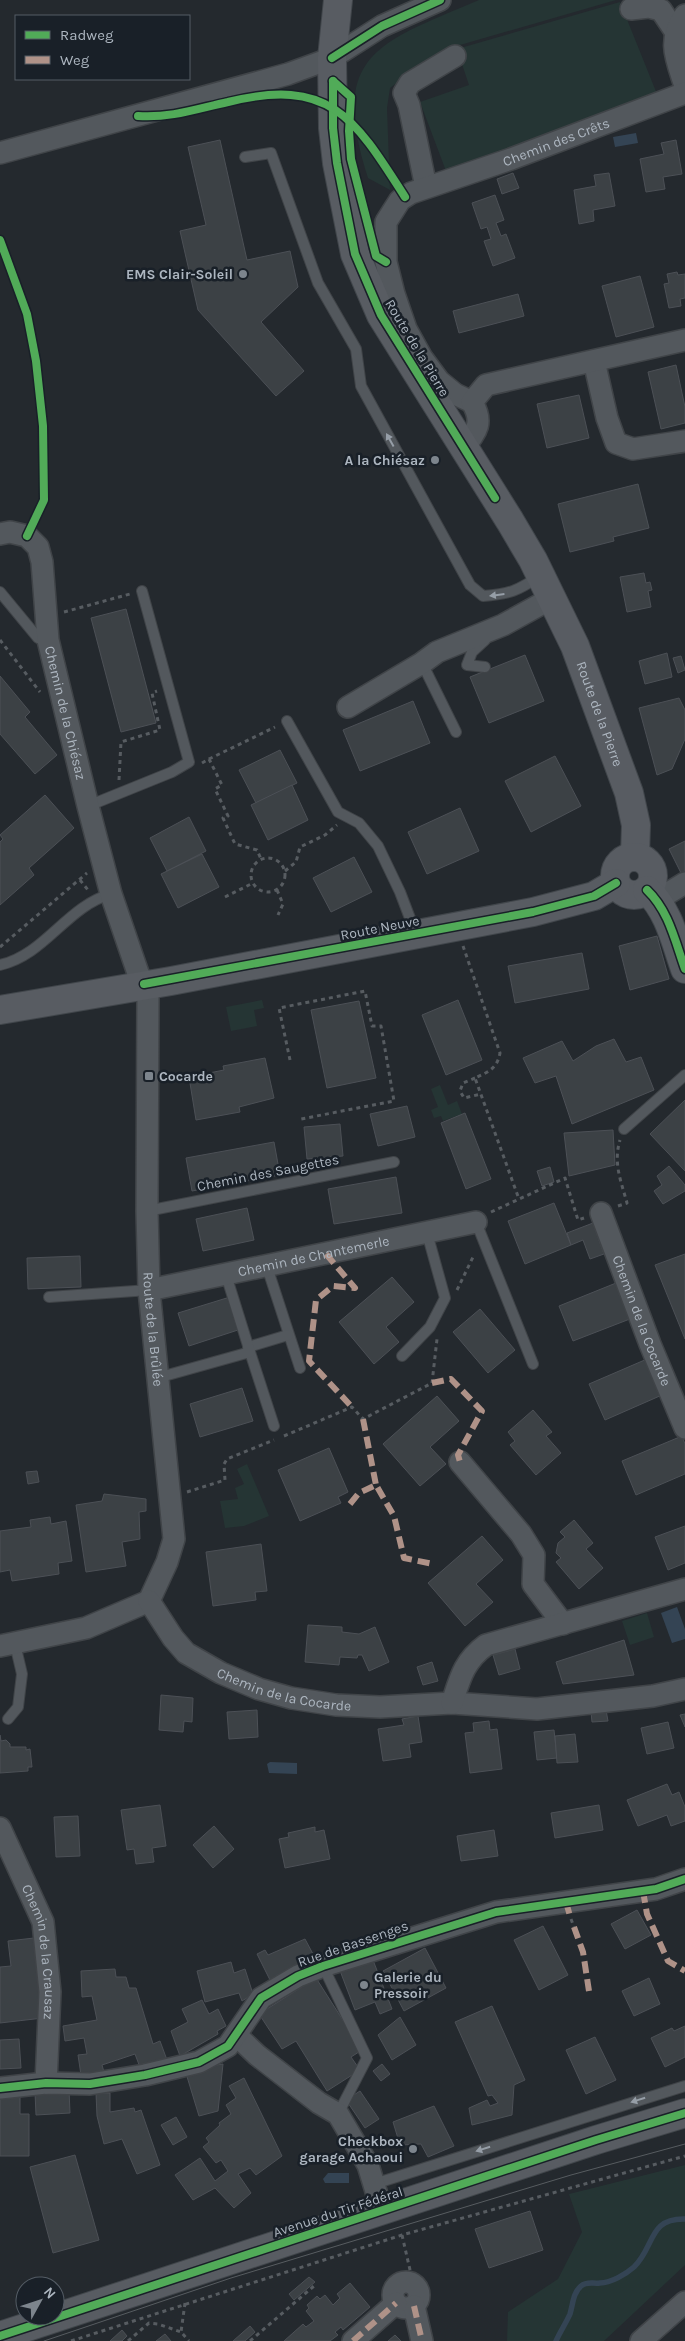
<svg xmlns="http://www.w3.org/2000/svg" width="685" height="2341" font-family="Karla,sans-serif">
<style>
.green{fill:#253534}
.water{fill:#344454}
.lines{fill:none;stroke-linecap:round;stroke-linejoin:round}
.stream{stroke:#344454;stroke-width:5.5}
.building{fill:#3c4145;stroke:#4c5056}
.lane-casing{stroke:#404448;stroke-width:12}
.street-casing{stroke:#404448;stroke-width:24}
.secondary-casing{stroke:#41464b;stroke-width:30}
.path{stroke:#575c61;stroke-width:3;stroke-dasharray:4 4;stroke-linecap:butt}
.lane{stroke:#53585d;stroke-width:10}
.street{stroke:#53585d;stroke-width:21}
.secondary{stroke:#585c62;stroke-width:28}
.tram{stroke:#575c60;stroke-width:1}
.quiet{stroke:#af9288;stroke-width:6;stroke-dasharray:12 6;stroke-linecap:butt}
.cycleway-casing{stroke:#192028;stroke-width:11}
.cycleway{stroke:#51ab58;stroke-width:8}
.oneway{fill:#969ea7}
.poi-dot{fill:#7d858d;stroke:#192028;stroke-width:2}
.labels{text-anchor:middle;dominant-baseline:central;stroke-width:5;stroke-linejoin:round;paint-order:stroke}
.street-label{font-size:14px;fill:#adb6c0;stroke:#192028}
.poi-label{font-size:14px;font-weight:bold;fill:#adb6c0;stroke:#192028;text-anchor:end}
</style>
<rect width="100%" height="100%" fill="#24292e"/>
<!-- green -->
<g class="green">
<path d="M479 0H616L460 45 414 70 390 88 387 108 390 190 368 178C328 53 379 43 479 0Z"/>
<path d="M620 2 659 99 446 171 420 102 469 85 457 49Z"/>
<path d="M262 1000 264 1008 254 1010 257 1026 231 1031 226 1007Z"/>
<path d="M440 1085 448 1105 457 1101 462 1114 443 1121 441 1116 434 1118 431 1110 438 1107 431 1089Z"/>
<path d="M247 1464 269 1516 244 1526 225 1528 220 1501 238 1499 235 1488 244 1484 237 1469Z"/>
<path d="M647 1613 654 1637 630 1645 622 1621Z"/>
<path d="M685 2165V2265L604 2341H507L508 2312 558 2279 582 2232 569 2194Z"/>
</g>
<!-- water -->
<g class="water">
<path d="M636 133 638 143 615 147 613 137Z"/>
<path d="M677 1607 685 1629V1639L672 1643 661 1613Z"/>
<path d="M270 1762 297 1763V1774L269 1773 267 1764Z"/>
<path d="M328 2173H349V2183H325L323 2179Z"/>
</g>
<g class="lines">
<!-- stream -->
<path class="stream" d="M556 2341C560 2332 566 2323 570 2314 573 2304 573 2293 581 2286 587 2281 593 2284 600 2283 611 2283 626 2274 634 2267 655 2247 648 2218 685 2219"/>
</g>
<!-- building -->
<g class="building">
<path d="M220 140 247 260 290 251 298 287 261 322 304 371 276 396 198 310 180 231 206 225 188 147Z"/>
<path d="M676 140 682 174 663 177 665 189 646 192 640 159 664 154 661 143Z"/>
<path d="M513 173 519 188 502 194 497 179Z"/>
<path d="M609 173 615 206 593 210 594 221 579 224 574 190 596 186 594 175Z"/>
<path d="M495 195 504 220 496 223 501 236 506 234 515 258 493 266 484 241 491 239 487 227 481 229 472 203Z"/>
<path d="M677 272 678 275 685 274V298L680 299 681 306 669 308 664 284 669 283 667 274Z"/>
<path d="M640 276 654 327 616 337 602 286Z"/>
<path d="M518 294 524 316 459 333 453 311Z"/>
<path d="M676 365 685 407V423L661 429 648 372Z"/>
<path d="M579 395 589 438 547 448 537 404Z"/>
<path d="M638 484 649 528 613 537 614 541 570 552 558 504Z"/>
<path d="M644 573 646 583 650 582 652 590 648 591 651 607 627 612 620 577Z"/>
<path d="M126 609 156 723 121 732 91 618Z"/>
<path d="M667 653 672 677 645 684 639 661Z"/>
<path d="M525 655 544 701 489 723 470 677Z"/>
<path d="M681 656 685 670 678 673 673 658Z"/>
<path d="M0 676 30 712 25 717 57 755 35 774 0 734Z"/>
<path d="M679 698 685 710V739L672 769 657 775 639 708Z"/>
<path d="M413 701 430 743 360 771 343 730Z"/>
<path d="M280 750 297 783 256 803 239 770Z"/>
<path d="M555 756 581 806 531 832 505 781Z"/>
<path d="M292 785 308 820 268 840 251 805Z"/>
<path d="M45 795 74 828 29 868 34 875 0 905V842L3 839 0 835Z"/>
<path d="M460 808 479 851 427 874 408 832Z"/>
<path d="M189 817 206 851 167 871 150 838Z"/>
<path d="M685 841V873L682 875 669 849Z"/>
<path d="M202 854 219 887 178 908 161 874Z"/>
<path d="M354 857 372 892 331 912 313 878Z"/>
<path d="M657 936 669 979 630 990 619 946Z"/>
<path d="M582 953 589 989 515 1003 508 966Z"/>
<path d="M458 1000 482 1060 446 1075 422 1015Z"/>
<path d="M359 1001 376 1078 327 1088 311 1010Z"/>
<path d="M614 1039 626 1062 641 1057 654 1090 572 1124 556 1076 535 1083 523 1058 562 1041 573 1061 596 1046Z"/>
<path d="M265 1058 274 1098 239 1107 240 1112 196 1120 189 1077 224 1070 223 1066Z"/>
<path d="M685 1100V1171L650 1134Z"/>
<path d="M407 1106 415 1137 378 1146 370 1114Z"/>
<path d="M465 1113 491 1179 466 1189 441 1123Z"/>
<path d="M340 1124 343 1156 307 1159 304 1127Z"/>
<path d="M613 1130 615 1165 569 1176 564 1133Z"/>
<path d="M274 1142 280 1175 192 1191 186 1158Z"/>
<path d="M669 1166 685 1185V1191L663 1204 654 1191 662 1185 657 1176Z"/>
<path d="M550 1167 554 1182 542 1186 537 1171Z"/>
<path d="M396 1177 402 1213 334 1224 328 1189Z"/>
<path d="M554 1203 571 1245 525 1264 508 1221Z"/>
<path d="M247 1208 254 1240 203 1251 196 1219Z"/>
<path d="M593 1223 604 1254 590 1259 583 1240 571 1245 567 1233Z"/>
<path d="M685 1254V1339L655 1265Z"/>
<path d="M80 1256 81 1287 28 1289 27 1258Z"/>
<path d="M392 1277 414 1302 386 1327 399 1342 374 1364 339 1322Z"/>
<path d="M621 1281 635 1317 573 1341 559 1306Z"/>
<path d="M230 1297 241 1329 189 1346 178 1313Z"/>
<path d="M480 1309 515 1350 488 1373 453 1332Z"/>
<path d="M647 1359 662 1395 605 1420 589 1384Z"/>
<path d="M242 1388 253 1421 200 1437 190 1404Z"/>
<path d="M437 1396 459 1421 430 1447 446 1464 420 1486 383 1444Z"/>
<path d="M533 1410 552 1432 546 1436 561 1453 536 1475 510 1445 515 1441 508 1432Z"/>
<path d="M682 1436 685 1444V1474L636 1495 622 1461Z"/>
<path d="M329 1448 348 1492 338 1497 341 1503 300 1521 278 1470Z"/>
<path d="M37 1471 39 1482 28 1484 26 1472Z"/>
<path d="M104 1494 146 1499V1511L139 1512 140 1539 122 1542 126 1566 86 1572 76 1505 102 1501Z"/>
<path d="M50 1517 51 1524 66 1521 72 1561 58 1563 59 1574 12 1581 10 1570 0 1572V1531L31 1527 30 1520Z"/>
<path d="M574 1520 593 1543 586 1549 603 1568 579 1589 556 1562 561 1558 556 1553 558 1543 565 1537 560 1532Z"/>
<path d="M685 1526V1563L668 1570 655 1537Z"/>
<path d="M482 1536 503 1560 476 1584 493 1602 465 1626 428 1583Z"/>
<path d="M261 1544 267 1591 255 1592 256 1600 213 1606 206 1552Z"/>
<path d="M308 1625 342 1627V1632L359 1634 375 1627 389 1662 369 1671 362 1655H358L357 1658 340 1657 339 1665 305 1662Z"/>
<path d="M624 1640 634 1675 563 1684 556 1662Z"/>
<path d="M515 1649 520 1669 499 1675 493 1655Z"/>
<path d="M432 1662 438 1681 423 1685 417 1667Z"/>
<path d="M161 1695 193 1698 192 1722 184 1721 183 1732 159 1730Z"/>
<path d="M257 1710 258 1737 229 1739 227 1712Z"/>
<path d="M606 1710 608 1721 592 1722 591 1712Z"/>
<path d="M685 1714V1727L680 1715Z"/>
<path d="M418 1716 422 1742 409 1744 411 1757 383 1761 378 1729 404 1725 402 1719Z"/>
<path d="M489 1721 490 1730 497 1729 502 1769 470 1773 465 1733 474 1732 473 1723Z"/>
<path d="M668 1722 674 1748 647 1754 641 1728Z"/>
<path d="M554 1730 557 1758 537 1760 534 1732Z"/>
<path d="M575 1734 578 1762 557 1763 555 1736Z"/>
<path d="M0 1735 1 1741 6 1740 10 1744V1747H26V1750L30 1749 32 1767H28V1771L0 1773Z"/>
<path d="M667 1784 672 1795 679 1792 685 1807V1821L671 1826 667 1815 638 1826 627 1800Z"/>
<path d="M160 1805 166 1846 152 1848 154 1862 136 1864 134 1849 127 1850 121 1810Z"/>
<path d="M599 1805 603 1830 555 1838 551 1813Z"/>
<path d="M78 1816 80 1856 56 1857 54 1817Z"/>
<path d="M214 1826 234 1849 213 1868 193 1845Z"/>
<path d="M315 1827V1832L324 1830 330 1859 285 1868 279 1839 289 1837 288 1833Z"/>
<path d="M494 1830 498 1856 461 1861 457 1836Z"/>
<path d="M637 1910 651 1935 625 1949 611 1924Z"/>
<path d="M543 1926 568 1975 539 1990 514 1940Z"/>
<path d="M34 1938 43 2018 0 2023V1967L11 1966 8 1941Z"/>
<path d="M305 1939 313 1954 302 1959 305 1966 271 1982 257 1954 265 1950 268 1955Z"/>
<path d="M425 1948 446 1988 404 2011 383 1971Z"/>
<path d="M371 1955 392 2009 380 2014 375 2002 355 2010 339 1968Z"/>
<path d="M231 1962 234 1973 245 1969 253 1994 242 2001 239 1993 205 2002 197 1971Z"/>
<path d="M115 1969 116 1977H126L129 1988H136L153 2044 160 2041 167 2060 141 2070 135 2054 102 2065 104 2072 81 2075 78 2055 87 2054 84 2038 65 2041 63 2026 97 2020 92 1996 82 1997 81 1971Z"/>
<path d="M316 1978 362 2050 351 2057 360 2070 327 2091 296 2041 282 2049 259 2014Z"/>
<path d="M649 1978 660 2004 634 2016 622 1991Z"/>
<path d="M202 2000 209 2014 218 2009 226 2026 217 2031 218 2034 180 2056 171 2031 188 2022 182 2009Z"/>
<path d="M492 2006 525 2080 514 2085 512 2115 472 2125 469 2108 487 2100 490 2106 498 2103 492 2095 488 2096 455 2022Z"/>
<path d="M400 2017 416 2045 392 2060 378 2035Z"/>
<path d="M685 2026V2057L665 2067 651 2038 672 2028 674 2031Z"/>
<path d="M595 2037 616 2080 586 2094 566 2050Z"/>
<path d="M19 2039 21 2068 0 2069V2040Z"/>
<path d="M223 2064 218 2111 199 2116 185 2070Z"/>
<path d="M382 2064 390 2074 381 2081 373 2071Z"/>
<path d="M244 2078 282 2156 256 2175 250 2168 238 2174 251 2193 234 2208 215 2188 193 2200 175 2175 200 2158 215 2181 228 2171 221 2160 216 2163 203 2147 209 2142 206 2138 220 2125 219 2123 231 2114 226 2105 236 2098 229 2086Z"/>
<path d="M69 2090 70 2113 36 2115 35 2092Z"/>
<path d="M360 2091 379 2119 365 2128 346 2100Z"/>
<path d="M0 2092H20V2114H29V2156H0Z"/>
<path d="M96 2093H110V2112L134 2108 135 2112 141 2110 160 2165 137 2174 122 2139 104 2144 97 2116Z"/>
<path d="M434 2106 454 2146 428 2157 421 2144 400 2145 393 2122Z"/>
<path d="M176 2117 187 2137 173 2145 161 2125Z"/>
<path d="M75 2155 99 2240 53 2253 30 2167Z"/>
<path d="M530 2211 543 2250 489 2268 475 2229Z"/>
<path d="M309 2277 315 2282 294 2300 289 2294Z"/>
<path d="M350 2283 370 2307 343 2330 341 2327 335 2332 338 2335 330 2341H284L303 2324 306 2327 314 2321 306 2311 309 2308 307 2305 317 2296 320 2299 325 2295 333 2305 340 2298 337 2294Z"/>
<path d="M250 2326 255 2332 245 2341H233Z"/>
<path d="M122 2330 127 2336 122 2341H110Z"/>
<path d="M165 2334 171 2341H156Z"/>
<path d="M395 2335 401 2341H388Z"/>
</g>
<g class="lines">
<!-- lane casing -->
<g class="lane-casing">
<g id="lane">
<path d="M245 157 271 153 318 283 356 349 361 386 470 585 483 596C510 594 517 591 540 576"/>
<path d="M0 592 38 638 48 640"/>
<path d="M422 663 456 732"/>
<path d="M485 667 467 665 472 652 485 640"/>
<path d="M287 721 338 812 359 823 378 846 400 892 416 934"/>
<path d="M88 806 172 772 189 762 142 591"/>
<path d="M0 965C45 955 67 906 111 894"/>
<path d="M624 1129 685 1075"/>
<path d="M147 1211 394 1162"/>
<path d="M476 1222 533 1364"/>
<path d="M267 1267 300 1368"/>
<path d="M49 1297 149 1290"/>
<path d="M248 1347 288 1335"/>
<path d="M250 1352 274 1426"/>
<path d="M402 1356 430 1327 445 1298 427 1233"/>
<path d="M157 1378 250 1352 226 1275"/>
<path d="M8 1719 18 1707 22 1674 15 1644"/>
<path d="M323 1966 367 2058 338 2114"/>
<path d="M374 2184 685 2086"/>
</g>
</g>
<!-- street casing -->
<g class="street-casing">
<g id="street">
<path d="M631 9 649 7 661 10 675 31"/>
<path d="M685 15C667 41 676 58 685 86"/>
<path d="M0 153 288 74 332 58 382 26 440 0"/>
<path d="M426 187 409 105 404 93 410 83 455 56"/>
<path d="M594 361 607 418 616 443 633 449 685 441"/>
<path id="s1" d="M472 402 455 394 439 381 422 358 406 329 394 294 386 262V222L400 200 411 193 511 159 685 93"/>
<path d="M463 448C477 431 484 423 472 402L486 385 685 340"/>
<path id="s2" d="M0 534 10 532 27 536 38 547 42 562 48 640 88 806 111 894 138 973 148 993 147 1211 149 1290 174 1539 167 1562 149 1601 86 1628 0 1646"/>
<path d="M348 707 422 663 437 652 503 625 552 598"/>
<path d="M657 900 685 883"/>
<path id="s3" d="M601 1213 650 1344 685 1428"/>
<path id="s4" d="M149 1290 476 1222"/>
<path d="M460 1462 521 1534 534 1555 533 1584 563 1624"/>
<path id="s5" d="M149 1601 173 1638 186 1653 221 1673 259 1689 291 1698 336 1705 380 1707 452 1703 537 1709 653 1696 685 1689"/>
<path d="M452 1703C460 1678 464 1661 486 1645L685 1589"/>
<path id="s6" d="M0 1828 43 1922 50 1992 46 2083"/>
<path d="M236 2035 257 2055 319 2103 338 2114 368 2165 382 2211"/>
<path d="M0 2088 46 2083 90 2084 145 2075 199 2062 228 2046 261 1998 298 1976 323 1966 496 1912 656 1889 685 1879"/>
<circle cx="406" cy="2295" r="13"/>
<path d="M414 2306 422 2341"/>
<path d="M353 2341 396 2303"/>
<path d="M641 2341 685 2302"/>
</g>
</g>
<!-- secondary casing -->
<g class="secondary-casing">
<g id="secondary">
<path id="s7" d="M338 0 332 58 333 128 337 163 355 254 381 315 510 521 533 560 575 646 629 793 636 825 635 856"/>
<circle cx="634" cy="876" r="19"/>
<path d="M647 890C669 911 675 941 685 969"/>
<path d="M0 1010 171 981 533 912 594 896 616 883"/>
<path d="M0 2336 596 2140 685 2113"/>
</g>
</g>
<!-- path -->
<g class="path">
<path d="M64 612 130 594"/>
<path d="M0 640 40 692"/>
<path d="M209 759 275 727"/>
<path d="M202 763 209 759 222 785 215 789 228 816 223 818 235 844 257 850 261 859"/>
<path d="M119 780 121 742 160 730 152 693 157 691"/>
<circle cx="268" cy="875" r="17"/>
<path d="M285 871 296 862 300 847 325 835 337 825"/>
<path d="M80 880 88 890"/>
<path d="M277 890 283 904 278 915"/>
<path d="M225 897 253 883"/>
<path d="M463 946 500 1053C497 1069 488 1072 475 1078L519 1199"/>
<path d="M0 947 87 873"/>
<path d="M290 1060 279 1008 365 991 372 1026H381L394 1101 301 1119"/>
<path d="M475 1078 463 1083 460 1091 464 1098 481 1094"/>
<path d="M618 1206 627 1203C621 1181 613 1163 620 1140"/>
<path d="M491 1212 565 1178 578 1220 584 1218"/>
<path d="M457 1290 474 1255"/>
<path d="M284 1436 352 1407 363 1419 432 1383 437 1339"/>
<path d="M187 1492 225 1480 224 1464 227 1459 274 1440"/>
<path d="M571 1919 574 1927"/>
<path d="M402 2235 413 2283"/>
<path d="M185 2303 181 2332 189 2341"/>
<path d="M71 2341 402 2235 685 2156"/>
<path d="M128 2341 149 2323 158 2324 181 2332"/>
<path d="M250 2341 314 2286"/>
</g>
<!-- lane -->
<use href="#lane" class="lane"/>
<!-- street -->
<use href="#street" class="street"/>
<!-- secondary -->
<use href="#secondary" class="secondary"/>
<!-- tram -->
<path class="tram" d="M44 2341 231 2278 571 2175 685 2144"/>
<!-- quiet -->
<g class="quiet">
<path d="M326 1254 355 1288 333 1286 316 1300 309 1361 352 1407"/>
<path d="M432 1383 451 1379 482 1411 458 1455 460 1462"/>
<path d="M363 1419 376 1485"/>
<path d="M350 1504 359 1493 376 1485 394 1516 404 1558 433 1564"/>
<path d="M643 1891 647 1914 668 1961 685 1971"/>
<path d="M566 1902 570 1916"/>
<path d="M574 1927 583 1952 589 1991"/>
<path d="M414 2306 422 2341"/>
<path d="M353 2341 396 2303"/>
</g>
<!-- cycleway casing -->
<g class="cycleway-casing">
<g id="cycleway">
<path d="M332 58 382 26 440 0"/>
<path d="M333 81V128L337 163 355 254 381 315 495 498"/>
<path d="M333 81 351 97 349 131 351 159 376 256 386 262"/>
<path d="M138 116C172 118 196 109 228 102 330 77 354 117 405 197"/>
<path d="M0 240 27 314 36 361 43 426 44 500 27 536"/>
<path d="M647 890C669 911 675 941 685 969"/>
<path d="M144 984 533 912 594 896 616 883"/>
<path d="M0 2088 46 2083 90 2084 145 2075 199 2062 228 2046 261 1998 298 1976 323 1966 496 1912 656 1889 685 1879"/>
<path d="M0 2336 596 2140 685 2113"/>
</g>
</g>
<!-- cycleway -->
<use href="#cycleway" class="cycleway"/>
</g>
<!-- one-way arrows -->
<defs><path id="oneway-solid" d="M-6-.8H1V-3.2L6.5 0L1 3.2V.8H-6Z" transform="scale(1.25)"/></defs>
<g class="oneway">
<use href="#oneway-solid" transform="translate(390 440) rotate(-119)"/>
<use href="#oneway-solid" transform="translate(497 595) rotate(173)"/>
<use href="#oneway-solid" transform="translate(638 2100) rotate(163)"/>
<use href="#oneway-solid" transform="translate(483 2149) rotate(162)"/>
</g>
<!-- markers -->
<g class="poi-dot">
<circle cx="243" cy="274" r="5"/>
<circle cx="435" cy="460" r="5"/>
<rect x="144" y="1071" width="10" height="10" rx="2.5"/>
<circle cx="364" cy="1985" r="5"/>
<circle cx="413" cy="2149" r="5"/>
</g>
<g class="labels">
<!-- street labels -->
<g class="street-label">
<text stroke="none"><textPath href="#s1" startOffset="404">Chemin des Crêts</textPath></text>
<text transform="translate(417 348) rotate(59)">Route de la Pierre</text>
<text stroke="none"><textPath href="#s2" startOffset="212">Chemin de la Chiésaz</textPath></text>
<text stroke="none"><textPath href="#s7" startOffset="779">Route de la Pierre</textPath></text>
<text transform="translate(380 928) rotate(-11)">Route Neuve</text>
<text transform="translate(268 1173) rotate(-11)">Chemin des Saugettes</text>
<text stroke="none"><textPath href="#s4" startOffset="168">Chemin de Chantemerle</textPath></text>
<text stroke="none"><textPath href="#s3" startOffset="115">Chemin de la Cocarde</textPath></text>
<text stroke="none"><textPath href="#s2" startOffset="841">Route de la Brûlée</textPath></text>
<text stroke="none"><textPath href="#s5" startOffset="170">Chemin de la Cocarde</textPath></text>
<text transform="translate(353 1944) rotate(-19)">Rue de Bassenges</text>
<text stroke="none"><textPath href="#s6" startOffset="132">Chemin de la Crausaz</textPath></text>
<text transform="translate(338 2212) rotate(-18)">Avenue du Tir Fédéral</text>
</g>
<!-- poi labels -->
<g class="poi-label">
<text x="233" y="274">EMS Clair-Soleil</text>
<text x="425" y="460">A la Chiésaz</text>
<text x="159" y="1076" text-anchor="start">Cocarde</text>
<text x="374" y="1977" text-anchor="start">Galerie du<tspan x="374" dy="16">Pressoir</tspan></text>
<text x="403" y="2141">Checkbox<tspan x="403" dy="16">garage Achaoui</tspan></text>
</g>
</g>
<!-- legend -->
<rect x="15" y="15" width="175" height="65" fill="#192028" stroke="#545c65"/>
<rect x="25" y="31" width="25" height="8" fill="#51ab58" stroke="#545c65"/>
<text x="60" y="40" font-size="15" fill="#adb6c0">Radweg</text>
<rect x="25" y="56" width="25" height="8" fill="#af9288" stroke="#545c65"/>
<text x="60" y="65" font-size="15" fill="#adb6c0">Weg</text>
<!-- north arrow -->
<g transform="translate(40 2301) rotate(50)"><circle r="24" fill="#192028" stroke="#545c65"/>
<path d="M0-4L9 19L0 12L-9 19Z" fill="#7d858d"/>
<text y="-8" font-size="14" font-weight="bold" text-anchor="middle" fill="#adb6c0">N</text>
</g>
</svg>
